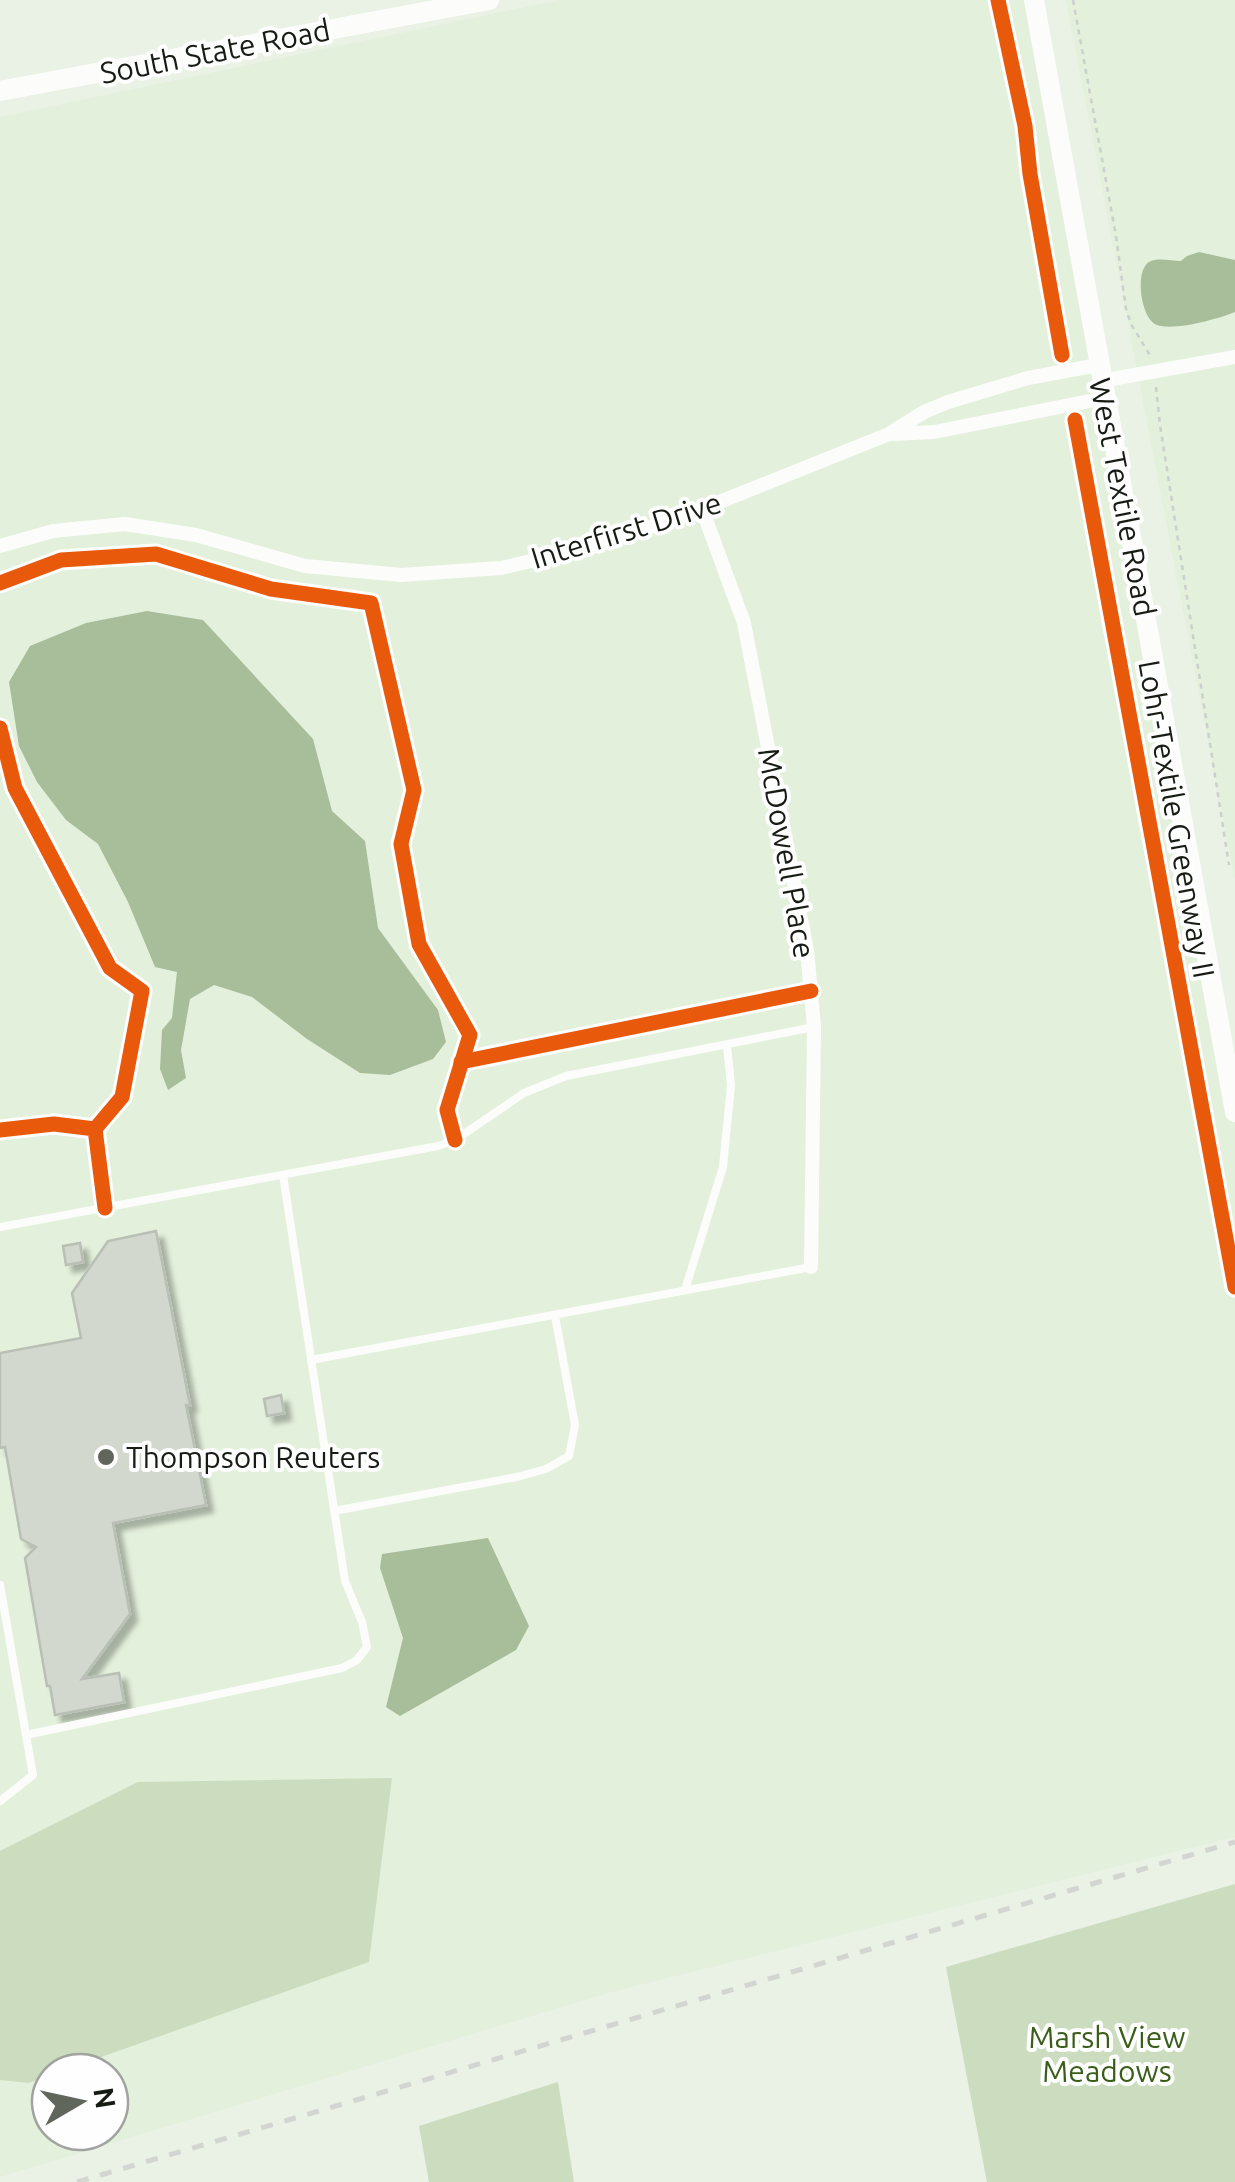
<svg xmlns="http://www.w3.org/2000/svg" width="1235" height="2182" font-family="Ubuntu,sans-serif">
<style>
.built{fill:#e3f0db;fill-rule:evenodd}
.green{fill:#cbdcbf}
.water{fill:#a8bd99}
.building{fill:#d3d8cf;stroke:#b9bfb5;stroke-width:2.5;filter:url(#shadow)}
.lines{fill:none;stroke-linecap:round;stroke-linejoin:round}
.path{stroke:#cdcfcc;stroke-width:2.5;stroke-dasharray:5 5;stroke-linecap:butt}
.service{stroke:#fcfdfb;stroke-width:8}
.minor{stroke:#fcfdfb;stroke-width:14}
.secondary{stroke:#fcfdfb;stroke-width:20}
.rail{stroke:#d3d5d1;stroke-width:5;stroke-dasharray:12 12;stroke-linecap:butt}
.cycleway-casing{stroke:#fefefe;stroke-width:21}
.cycleway{stroke:#e8590c;stroke-width:15}
.poi-dot{fill:#60665c;stroke:#fefefe;stroke-width:4}
.labels{text-anchor:middle;dominant-baseline:central;stroke-width:8;stroke-linejoin:round;paint-order:stroke}
.street-label{font-size:30px;fill:#161b13;stroke:#fefefe}
.poi-label{font-size:30px;fill:#161b13;stroke:#fefefe;text-anchor:start}
.park-label{font-size:30px;fill:#3a5e1a;stroke:#fefefe}
</style>
<defs>
<filter id="shadow"><feDropShadow dx="7" dy="7" stdDeviation="2.5" flood-color="#0004"/></filter>
</defs>
<rect width="100%" height="100%" fill="#eaf1e5"/>
<!-- built -->
<g class="built">
<path d="M559 0H1034L1235 1112V1837L611 1992 0 2177V117ZM50 2072H110V2132H50Z"/>
<path d="M1066 0H1235V880Z"/>
</g>
<!-- green -->
<g class="green">
<path d="M392 1778 369 1962 59 2072H50V2075L29 2083 0 2080V1851L138 1782Z"/>
<path d="M1235 1884V2182H987L946 1967Z"/>
<path d="M558 2082 574 2182H429L419 2126Z"/>
</g>
<!-- water -->
<g class="water">
<path d="M1199 252 1235 260V312C1218 319 1175 331 1157 325 1141 320 1134 271 1149 262 1158 257 1171 261 1181 261L1187 256Z"/>
<path d="M147 611 203 620 313 739 332 811 365 841 378 928 438 1010 446 1042 433 1059 390 1075 360 1073 307 1039 252 997 214 985 190 999 181 1050 186 1078 168 1090 160 1069 162 1030 172 1018 177 972 155 967 128 902 98 844 66 820 37 782 19 746 9 682 30 646 86 623Z"/>
<path d="M488 1538 529 1626 516 1650 400 1716 386 1707 403 1638 380 1568 382 1554Z"/>
</g>
<!-- building -->
<g class="building">
<path d="M156 1231 190 1405H186L206 1505 113 1523 130 1614 82 1679 119 1673 124 1702 55 1715 50 1686H47L25 1558 36 1547 21 1539 5 1447 0 1448V1353L81 1338 72 1293 108 1241Z"/>
<path d="M80 1243 83 1262 66 1265 63 1246Z"/>
<path d="M281 1395 284 1413 267 1416 264 1399Z"/>
</g>
<g class="lines">
<!-- path -->
<g class="path">
<path d="M1073 0 1116 236 1126 309 1131 324 1151 357"/>
<path d="M1156 387 1160 425 1229 865"/>
</g>
<!-- service -->
<g class="service">
<path d="M0 1227 438 1146 455 1140 524 1093 566 1076 814 1027"/>
<path d="M685 1290 723 1167 731 1085 727 1046"/>
<path d="M311 1360 811 1267"/>
<path d="M334 1511 517 1477 546 1469 569 1456 575 1425 555 1316"/>
<path d="M0 1585 33 1775 0 1801"/>
<path d="M26 1735 342 1668 357 1660 367 1647 362 1622 345 1581 283 1175"/>
</g>
<!-- minor -->
<g class="minor">
<path d="M1101 381 1235 357"/>
<path d="M890 434 934 432 1105 398"/>
<path d="M702 509 744 623 807 950 814 1027 811 1267"/>
<path d="M0 546 53 531 125 524 196 535 305 566 401 575 501 568 596 546 702 509 889 434 924 412 948 402 1028 378 1098 365"/>
</g>
<!-- secondary -->
<g class="secondary">
<path d="M1034 0 1235 1112"/>
<path d="M0 91 489 0"/>
</g>
<!-- rail -->
<path class="rail" d="M77 2182 1235 1842"/>
<!-- cycleway casing -->
<g class="cycleway-casing">
<g id="cycleway">
<path d="M998 0 1025 126 1030 174 1062 355"/>
<path d="M1075 420 1235 1287"/>
<path d="M0 583 61 560 156 554 271 589 371 603 414 790 401 844 419 944 470 1035 447 1110 455 1140"/>
<path d="M0 728 15 788 110 968 142 991 122 1097 95 1129"/>
<path d="M461 1062 811 991"/>
<path d="M0 1130 54 1124 95 1129 105 1208"/>
</g>
</g>
<!-- cycleway -->
<use href="#cycleway" class="cycleway"/>
</g>
<!-- markers -->
<circle class="poi-dot" cx="106" cy="1457" r="10"/>
<g class="labels">
<!-- street labels -->
<g class="street-label">
<text transform="translate(215 51) rotate(-11)">South State Road</text>
<text transform="translate(1123 497) rotate(79)">West Textile Road</text>
<text transform="translate(626 530) rotate(-17)">Interfirst Drive</text>
<text transform="translate(1177 819) rotate(80)">Lohr-Textile Greenway II</text>
<text transform="translate(787 853) rotate(80)">McDowell Place</text>
</g>
<!-- poi labels -->
<g class="poi-label">
<text x="126" y="1457">Thompson Reuters</text>
</g>
<!-- park labels -->
<g class="park-label">
<text x="1107" y="2037">Marsh View<tspan x="1107" dy="34">Meadows</tspan></text>
</g>
</g>
<!-- north arrow -->
<g transform="translate(80 2102) rotate(81)"><circle r="48" fill="#fefefe" stroke="#a1a3a0" stroke-width="2.5"/>
<path d="M0-8L18 38L0 25L-18 38Z" fill="#60665c"/>
<text y="-15" font-size="28" font-weight="bold" text-anchor="middle" fill="#161b13">N</text>
</g>
</svg>
